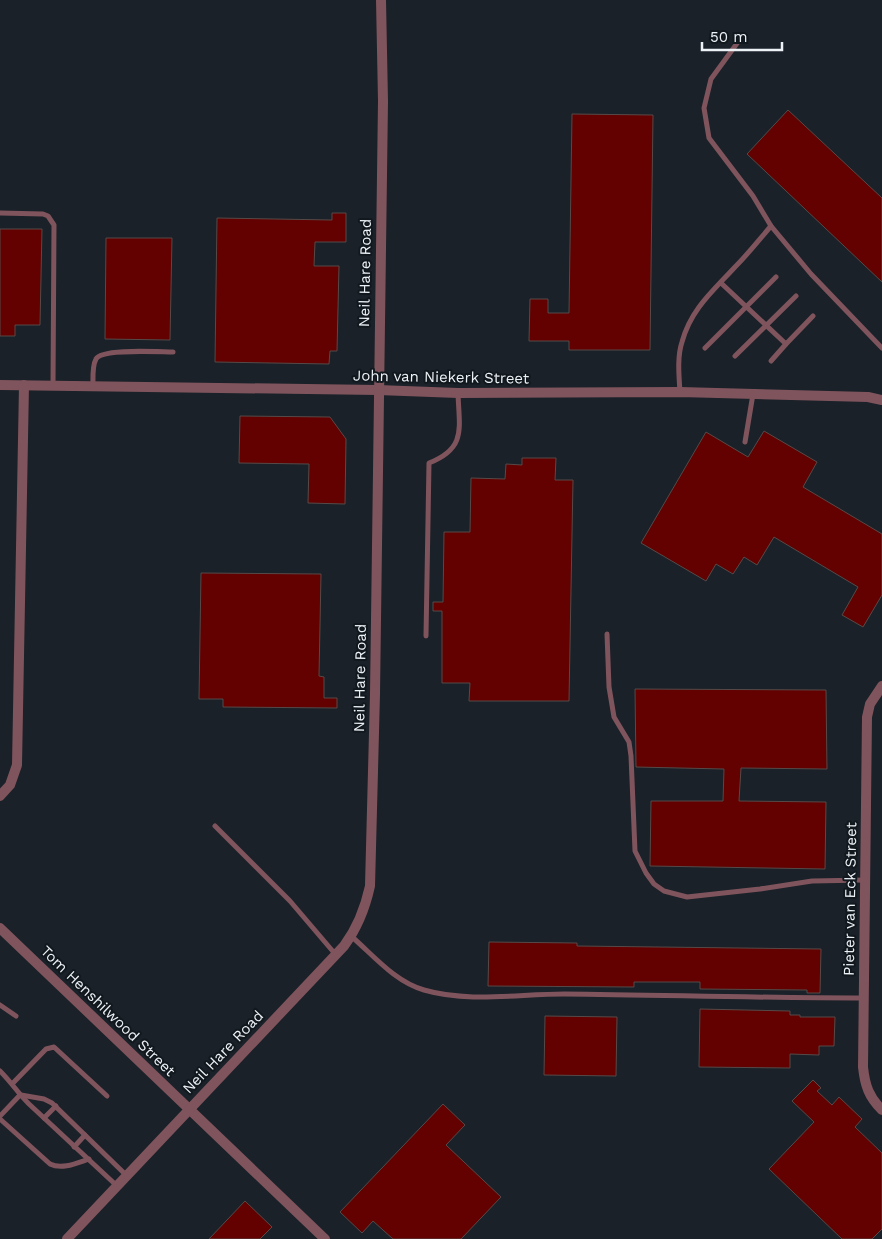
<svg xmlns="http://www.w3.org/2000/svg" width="882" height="1239" font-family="'Work Sans',sans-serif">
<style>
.building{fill:#630000;stroke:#564a48}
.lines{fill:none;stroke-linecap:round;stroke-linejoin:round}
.lane{stroke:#7f545d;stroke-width:5}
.street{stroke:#7f545d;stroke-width:10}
.labels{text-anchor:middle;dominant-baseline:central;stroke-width:4;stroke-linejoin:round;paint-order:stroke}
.street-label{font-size:15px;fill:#edf2f7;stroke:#11181e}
</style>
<rect width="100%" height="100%" fill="#1a2128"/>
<!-- building -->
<g class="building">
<path d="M788 110 882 198V282L747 154Z"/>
<path d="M572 114 653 115 650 350H569V341H529L530 299H548V313H569Z"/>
<path d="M332 213H346V242H315L314 266H339L337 351H330L329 364 215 362 217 218 332 220Z"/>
<path d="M0 229H42L40 325H15V336H0Z"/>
<path d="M106 238H172L170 340 105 339Z"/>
<path d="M240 416 330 417 346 439 345 504 308 503 309 464 239 463Z"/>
<path d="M764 431 817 462 803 487 882 534V595L863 627 842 615 858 587 774 537 757 565 744 557 733 574 716 564 706 581 641 543 706 432 748 457Z"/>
<path d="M522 458H556L555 480H573L569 701H469L470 683H442V611H433V602H443L444 532H470L471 478 505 479 506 464 522 465Z"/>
<path d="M201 573 321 574 319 676 324 677V698H337V708L223 707V699H199Z"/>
<path d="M635 689 826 690 827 769 741 768 739 801 826 802 825 869 650 866 651 801H723L724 769 636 767Z"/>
<path d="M489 942 577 943V946L821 949 820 993H807V990L700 989V982H634V987L488 986Z"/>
<path d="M700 1009 790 1011V1015H800V1017H835L834 1046H819V1055L790 1054V1068L699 1067Z"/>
<path d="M545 1016 617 1017 616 1076 544 1075Z"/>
<path d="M813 1080 821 1088 817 1091 832 1105 839 1097 862 1119 855 1127 882 1153V1229L872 1239H842L769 1169 814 1122 792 1101Z"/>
<path d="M443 1104 465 1125 446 1145 501 1197 461 1239H393L373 1221 362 1233 340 1212Z"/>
<path d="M245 1201 272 1227 260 1239H209Z"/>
</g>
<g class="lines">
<!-- lane -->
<g class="lane">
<path d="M0 213 43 214 48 216 54 225 53 386"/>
<path d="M771 226 811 274 882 348"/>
<path d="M721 283 786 344 813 316"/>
<path d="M705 348 776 277"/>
<path d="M735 356 796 296"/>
<path d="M771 361 786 344"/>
<path d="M93 386C93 378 92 366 96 359 101 348 160 352 173 352"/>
<path d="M680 392C679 376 677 357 682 342 691 309 713 291 735 267 748 254 759 240 771 226L753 196 709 138 704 108 711 79 738 42"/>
<path d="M745 442 753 394"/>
<path d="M607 634 609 687 614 717 629 742 631 756 635 851 646 873 654 884 664 891 687 897 760 889 812 881 866 880"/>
<path d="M426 636 429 463C467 448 459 428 458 393"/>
<path d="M215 826 290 901 336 955"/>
<path d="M351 936C373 955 395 982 424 990 469 1003 518 994 564 994 664 995 764 998 864 998"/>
<path d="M0 1005 16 1016"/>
<path d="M0 1071C11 1082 18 1093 29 1104L116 1185"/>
<path d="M13 1083 46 1049 54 1047 107 1096"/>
<path d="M21 1095 44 1099 52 1103 126 1175"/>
<path d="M0 1116 20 1095"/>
<path d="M44 1118 56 1106"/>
<path d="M0 1119 50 1164C62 1170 77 1163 89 1159"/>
<path d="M74 1147 85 1135"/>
</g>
<!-- street -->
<g class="street">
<path d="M0 385 378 390 458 393 680 392 868 397 882 400"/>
<path d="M882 686 870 704 867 717 863 1067C865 1086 869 1097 882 1110"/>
<path d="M0 796 10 785 17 765 24 385"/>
<path d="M0 928 325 1239"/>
<path d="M67 1239 344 946C358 927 365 909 370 886L375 694 383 101 381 0"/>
</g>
</g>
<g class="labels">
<!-- street labels -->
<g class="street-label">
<text transform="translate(365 273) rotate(-89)">Neil Hare Road</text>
<text transform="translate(441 377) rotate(1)">John van Niekerk Street</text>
<text transform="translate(360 678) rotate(-89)">Neil Hare Road</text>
<text transform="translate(850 899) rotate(-89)">Pieter van Eck Street</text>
<text transform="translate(108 1011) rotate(44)">Tom Henshilwood Street</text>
<text transform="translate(223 1052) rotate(-46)">Neil Hare Road</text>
</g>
</g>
<!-- scale -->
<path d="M702 42v8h80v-8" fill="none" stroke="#edf2f7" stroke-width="2.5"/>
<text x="710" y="42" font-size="15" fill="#edf2f7" stroke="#11181e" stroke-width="4" paint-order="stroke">50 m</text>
</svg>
